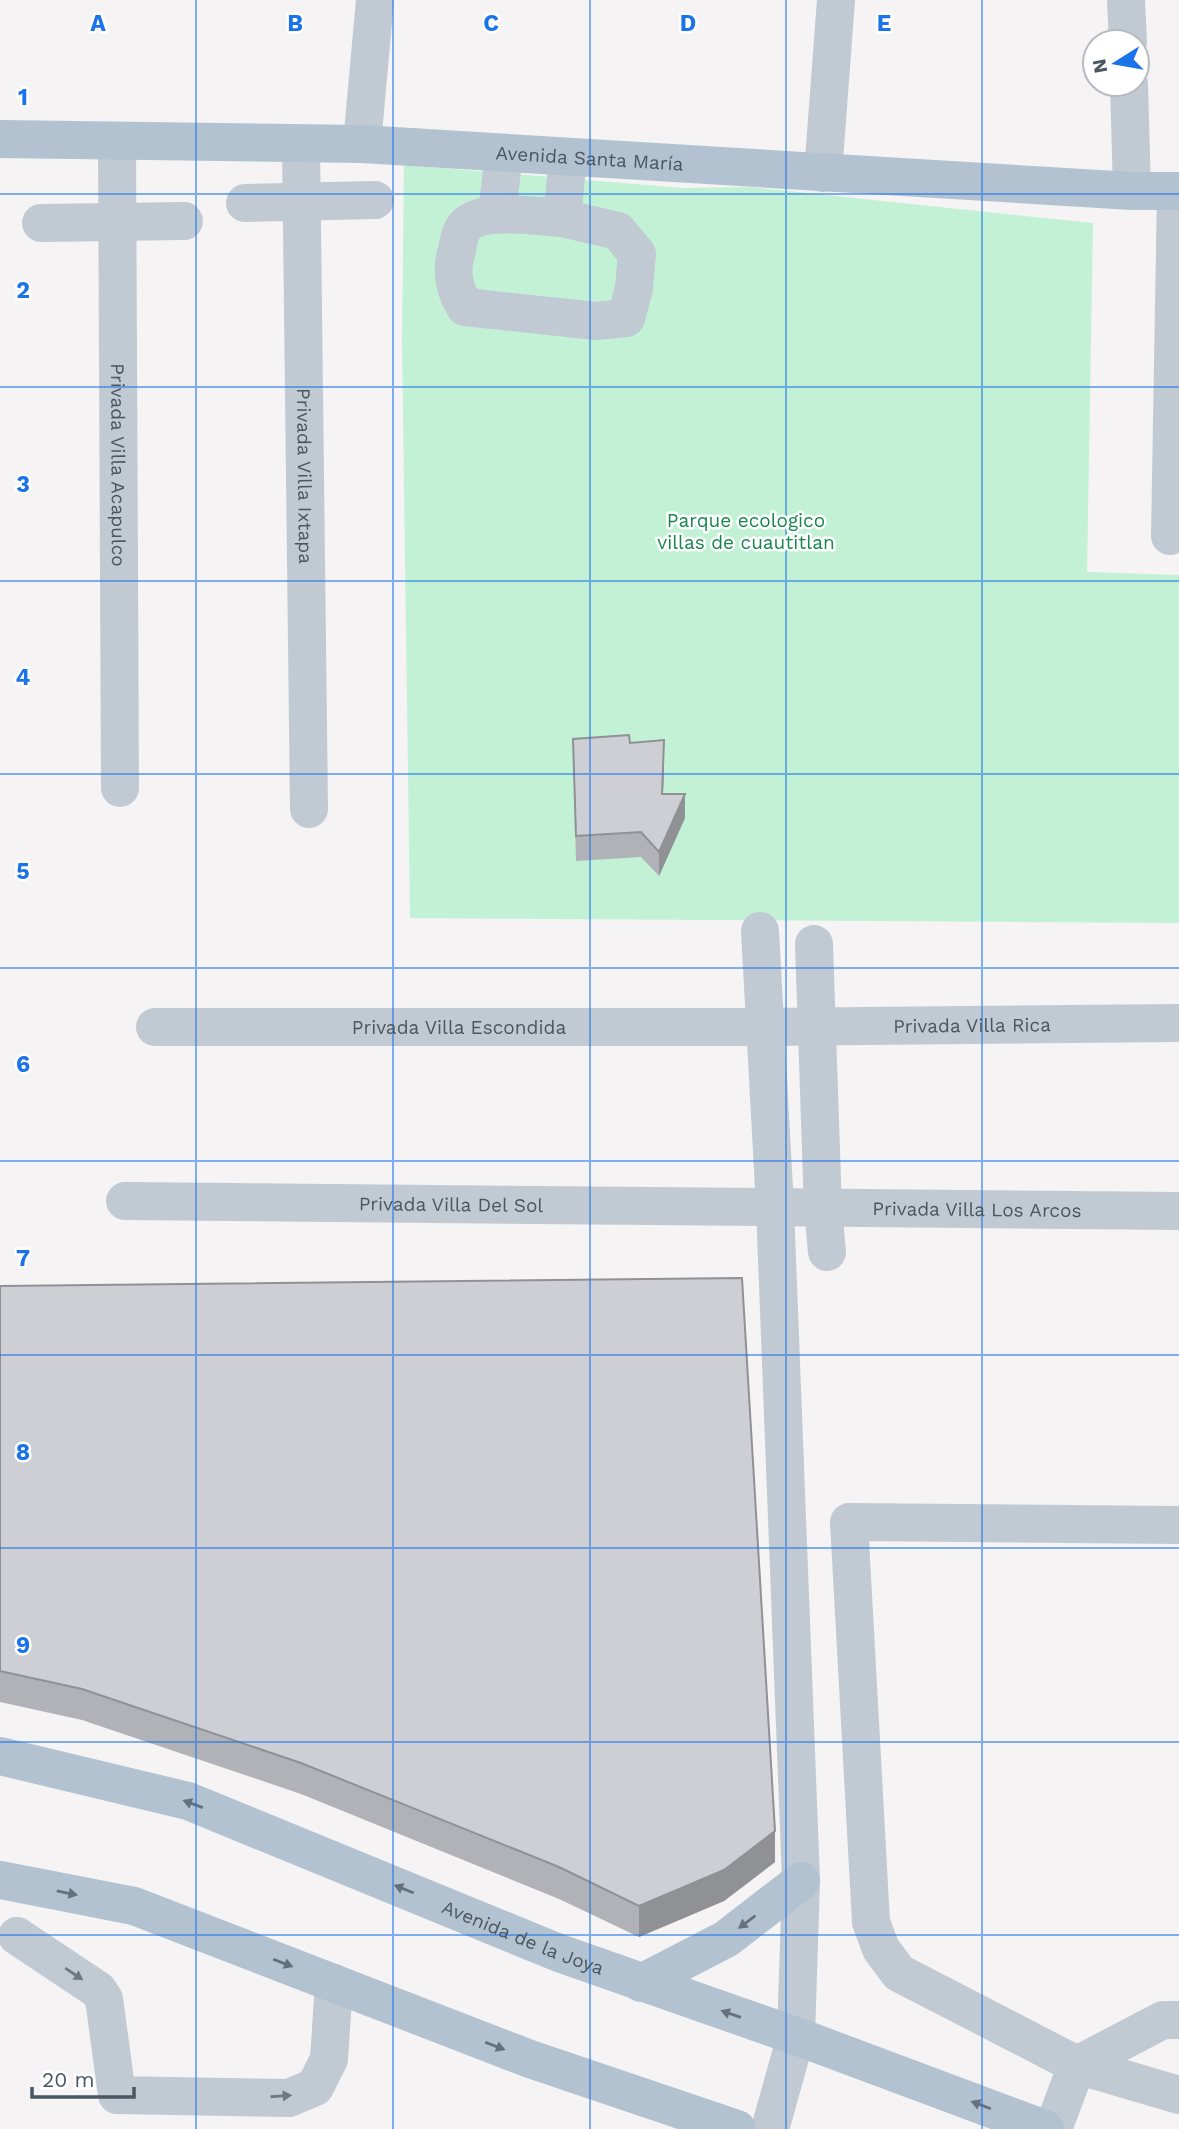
<svg xmlns="http://www.w3.org/2000/svg" width="1179" height="2129" font-family="'Work Sans',sans-serif">
<style>
.green{fill:#c3f1d5}
.lines{fill:none;stroke-linecap:round;stroke-linejoin:round}
.minor{stroke:#c1cad2;stroke-width:38}
.major{stroke:#b3c2d1;stroke-width:38}
.wall{fill:#b0b2b7}
.shaded-wall{fill:#909195}
.building{fill:#cdcfd5;stroke:#909195;stroke-width:2}
.oneway{fill:#64717d}
.oneway2{fill:#6e7983}
.grid{fill:none;stroke:#1a73e8;stroke-width:2;stroke-opacity:0.55}
.labels{text-anchor:middle;dominant-baseline:central;stroke-width:5;stroke-linejoin:round;paint-order:stroke}
.street-label{font-size:19px;fill:#4a5661;stroke:#fff}
.park-label{font-size:19px;fill:#17864f;stroke:#fff}
.grid-label{font-size:23px;text-anchor:middle;font-weight:bold;fill:#1a73e8;stroke:#fff;stroke-width:5;stroke-linejoin:round;paint-order:stroke}
</style>
<rect width="100%" height="100%" fill="#f5f3f3"/>
<!-- green -->
<path class="green" d="M404 165 683 188 750 187 1093 223 1087 572 1179 575V923L410 918 402 342Z"/>
<g class="lines">
<!-- minor -->
<g class="minor">
<path d="M1126 0 1128 42"/>
<path d="M1129 84 1132 191"/>
<path id="s1" d="M117 141 120 788"/>
<path id="s2" d="M301 144 309 809"/>
<path d="M362 144 375 0"/>
<path d="M823 173 836 0"/>
<path d="M245 203 375 200"/>
<path d="M497 214 504 153"/>
<path d="M562 218C539 217 477 206 463 229 459 235 458 244 457 250 450 271 454 289 465 307L596 321 626 318 634 288 637 254 618 231 562 218 568 157"/>
<path d="M41 223 184 221"/>
<path d="M1170 536 1176 191"/>
<path d="M760 931 775 1207 801 1881 796 2036 770 2129"/>
<path d="M814 944 823 1209 827 1252"/>
<path id="s3" d="M155 1027H765L1179 1023"/>
<path id="s4" d="M125 1201 1179 1211"/>
<path d="M1179 1525 849 1522 871 1922 881 1949 899 1973 1077 2065 1179 2095"/>
<path d="M17 1936 98 1990 104 1999 117 2095 289 2098 315 2087 329 2059 334 1983"/>
<path d="M1053 2129 1077 2065 1163 2020H1179"/>
</g>
<!-- major -->
<g class="major">
<path id="s5" d="M0 139 362 144 1132 191H1179"/>
<path id="s6" d="M0 1756 188 1801 559 1953 796 2036 1045 2129"/>
<path d="M0 1880 134 1906 530 2059 737 2129"/>
<path d="M641 1983 726 1939 801 1881"/>
</g>
</g>
<!-- wall -->
<g class="wall">
<path d="M573 739 630 743 664 764 663 794 685 818 659 876 641 857 576 861Z"/>
<path d="M0 1286 775 1862 724 1901 639 1937 559 1899 301 1794 82 1720 0 1702Z"/>
</g>
<!-- shaded-wall -->
<g class="shaded-wall">
<path d="M664 740V764L662 818V794Z"/>
<path d="M685 794V818L659 876V852Z"/>
<path d="M775 1831V1862L724 1901 639 1937V1906Z"/>
</g>
<!-- building -->
<g class="building">
<path d="M629 735 630 743 664 740 662 794H685L659 852 641 832 576 836 573 739Z"/>
<path d="M742 1278 775 1831 724 1870 639 1906 559 1867 301 1763 82 1689 0 1671V1286Z"/>
</g>
<!-- one-way arrows -->
<defs><path id="oneway-solid" d="M-6-.8H1V-3.2L6.5 0L1 3.2V.8H-6Z" transform="scale(1.75)"/></defs>
<g class="oneway">
<use href="#oneway-solid" transform="translate(193 1804) rotate(-160)"/>
<use href="#oneway-solid" transform="translate(404 1889) rotate(-158)"/>
<use href="#oneway-solid" transform="translate(67 1893) rotate(11)"/>
<use href="#oneway-solid" transform="translate(747 1922) rotate(143)"/>
<use href="#oneway-solid" transform="translate(283 1963) rotate(21)"/>
<use href="#oneway-solid" transform="translate(731 2014) rotate(-161)"/>
<use href="#oneway-solid" transform="translate(495 2046) rotate(21)"/>
<use href="#oneway-solid" transform="translate(981 2105) rotate(-159)"/>
</g>
<g class="oneway2">
<use href="#oneway-solid" transform="translate(74 1974) rotate(34)"/>
<use href="#oneway-solid" transform="translate(281 2096) rotate(-4)"/>
</g>
<!-- grid -->
<path class="grid" d="M196 0V2129M393 0V2129M590 0V2129M786 0V2129M982 0V2129M0 194H1179M0 387H1179M0 581H1179M0 774H1179M0 968H1179M0 1161H1179M0 1355H1179M0 1548H1179M0 1742H1179M0 1935H1179"/>
<g class="labels">
<!-- street labels -->
<g class="street-label">
<text stroke="none"><textPath href="#s5" startOffset="590">Avenida Santa María</textPath></text>
<text stroke="none"><textPath href="#s1" startOffset="324">Privada Villa Acapulco</textPath></text>
<text stroke="none"><textPath href="#s2" startOffset="332">Privada Villa Ixtapa</textPath></text>
<text stroke="none"><textPath href="#s3" startOffset="817">Privada Villa Rica</textPath></text>
<text stroke="none"><textPath href="#s3" startOffset="304">Privada Villa Escondida</textPath></text>
<text stroke="none"><textPath href="#s4" startOffset="326">Privada Villa Del Sol</textPath></text>
<text stroke="none"><textPath href="#s4" startOffset="852">Privada Villa Los Arcos</textPath></text>
<text stroke="none"><textPath href="#s6" startOffset="555">Avenida de la Joya</textPath></text>
</g>
<!-- park labels -->
<g class="park-label">
<text x="746" y="520">Parque ecologico<tspan x="746" dy="22">villas de cuautitlan</tspan></text>
</g>
</g>
<g class="grid-label">
<text x="98" y="31">A</text>
<text x="295" y="31">B</text>
<text x="491" y="31">C</text>
<text x="688" y="31">D</text>
<text x="884" y="31">E</text>
<text x="23" y="105">1</text>
<text x="23" y="298">2</text>
<text x="23" y="492">3</text>
<text x="23" y="685">4</text>
<text x="23" y="879">5</text>
<text x="23" y="1072">6</text>
<text x="23" y="1266">7</text>
<text x="23" y="1460">8</text>
<text x="23" y="1653">9</text>
</g>
<!-- north arrow -->
<g transform="translate(1116 63) rotate(259)"><circle r="33" fill="#ffffff" stroke="#b7bbc0" stroke-width="2"/>
<path d="M0-5L12 26L0 18L-12 26Z" fill="#1a73e8"/>
<text y="-10" font-size="19" font-weight="bold" text-anchor="middle" fill="#4a5661">N</text>
</g>
<!-- scale -->
<path d="M32 2087v10h102v-10" fill="none" stroke="#4a5661" stroke-width="3.5"/>
<text x="42" y="2087" font-size="21" fill="#4a5661" stroke="#ffffff" stroke-width="5" paint-order="stroke">20 m</text>
</svg>
